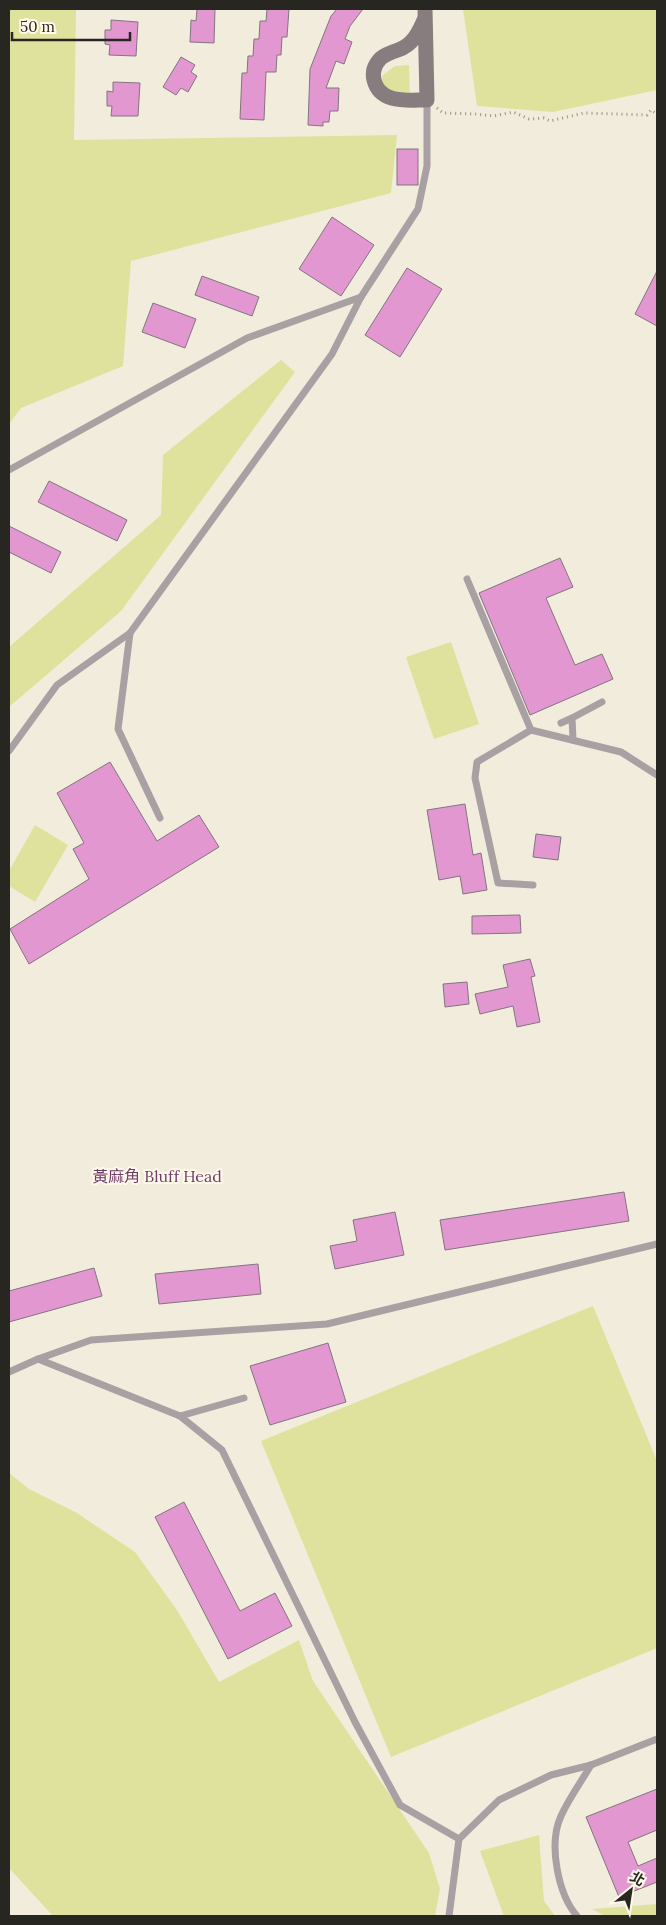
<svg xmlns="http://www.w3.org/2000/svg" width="666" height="1925" font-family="Lora,'Noto Sans TC',serif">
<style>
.green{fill:#dfe29c}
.building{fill:#e397d0;stroke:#81757e}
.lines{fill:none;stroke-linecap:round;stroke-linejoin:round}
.path{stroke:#979388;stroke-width:3;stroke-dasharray:1 4;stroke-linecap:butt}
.lane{stroke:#a8a0a2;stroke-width:7}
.secondary{stroke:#877c7e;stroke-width:15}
.labels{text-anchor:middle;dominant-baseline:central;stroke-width:4;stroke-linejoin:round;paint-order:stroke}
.quarter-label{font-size:16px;fill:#6f3968;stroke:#fff9ea}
</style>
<rect width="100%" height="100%" fill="#f2ecdd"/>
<!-- green -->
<g class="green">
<path d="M9 9H76L74 140 397 135 391 193 131 261 123 366 21 408 9 424Z"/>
<path d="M463 9H657V90L553 112 477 106Z"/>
<path d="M409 65 410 108C396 107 386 104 379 91L383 75 395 66Z"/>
<path d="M281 360 295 372 121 611 9 707V647L161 515 163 455Z"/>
<path d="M451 642 479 724 434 739 406 657Z"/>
<path d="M35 825 68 845 35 902 9 886V871Z"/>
<path d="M593 1306 657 1461V1648L391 1757 261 1441Z"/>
<path d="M9 1473 29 1489 77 1513 135 1552 177 1610 219 1682 299 1640 313 1681 429 1853 440 1889 435 1916H53L9 1868Z"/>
<path d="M539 1835 544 1901 555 1916H504L480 1851Z"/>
<path d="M657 1904V1916H605L592 1909Z"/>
</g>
<!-- building -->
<g class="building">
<path d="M197 9H215L214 43 190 42 191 20 196 21Z"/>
<path d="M267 9H289L287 37H282L281 55H277L276 72H266L264 120 240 119 242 73H247L248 56H253L254 39H259L260 21H266Z"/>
<path d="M337 9H363L350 26 345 39 352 42 344 64 336 61 326 88H339L338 111H330L329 122H323V126L308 125 310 69 331 16Z"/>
<path d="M111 20 138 22 136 56 109 55 110 45 105 44V30H111Z"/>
<path d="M181 57 195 65 191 72 197 76 188 92 181 88 176 95 163 87Z"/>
<path d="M113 82 140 83 138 116H111L112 106H107V91L113 92Z"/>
<rect x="397" y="149" width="21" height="36"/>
<path d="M332 217 374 245 341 296 299 269Z"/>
<path d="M407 268 442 289 400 357 365 335Z"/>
<path d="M657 271V326L635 314Z"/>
<path d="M202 276 259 297 252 316 195 295Z"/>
<path d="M153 303 196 319 185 348 142 332Z"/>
<path d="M49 481 127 520 117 541 38 502Z"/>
<path d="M9 526 61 552 51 573 9 552Z"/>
<path d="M560 558 573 587 546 598 575 665 602 654 613 679 530 715 479 593Z"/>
<path d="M110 762 157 841 199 815 219 847 29 964 10 929 89 879 73 849 84 843 57 793Z"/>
<path d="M465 804 473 855 481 853 487 890 463 894 460 876 439 880 427 810Z"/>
<path d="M536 834 561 837 558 860 533 857Z"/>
<path d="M520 915 521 933 472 934V916Z"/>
<path d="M530 959 535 976 531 977 540 1022 517 1027 513 1006 480 1014 475 994 508 987 503 965Z"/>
<path d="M467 982 469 1004 445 1007 443 984Z"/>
<path d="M624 1192 629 1221 445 1250 440 1220Z"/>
<path d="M395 1212 404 1255 335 1269 330 1246 357 1241 353 1220Z"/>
<path d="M258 1264 261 1294 159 1304 155 1274Z"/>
<path d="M94 1268 102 1296 9 1322V1291Z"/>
<path d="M328 1343 346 1402 270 1425 250 1366Z"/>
<path d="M184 1502 240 1611 275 1593 292 1626 228 1659 155 1517Z"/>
<path d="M657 1789V1830L628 1842 638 1866 657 1858V1882L619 1897 586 1817Z"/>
</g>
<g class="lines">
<!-- path -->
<path class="path" d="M437 108 443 113 475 114 494 116 513 112 529 119 544 118 550 121 584 113 647 115 651 110 657 114"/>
<!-- lane -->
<g class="lane">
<path d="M9 470 247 338 361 297"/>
<path d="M467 579 531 730 621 752 657 775"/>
<path d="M130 633 118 729 160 818"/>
<path d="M561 723 572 718"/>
<path d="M531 730 477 762 475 778 498 883 533 885"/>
<path d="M573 740 572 718 602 702"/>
<path d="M9 751 57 685 130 633 332 354 361 297 418 209 427 166V100"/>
<path d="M38 1359 180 1416 222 1450 355 1722 400 1805 459 1839 449 1916"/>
<path d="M9 1372 38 1359 91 1340 327 1324 657 1244"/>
<path d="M180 1416 244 1398"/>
<path d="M459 1839 499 1800 551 1775 591 1765 657 1739"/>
<path d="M577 1916C558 1894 548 1844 561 1816 569 1798 581 1782 591 1765"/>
</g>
<!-- secondary -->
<path class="secondary" d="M425 9 427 100C407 100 380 104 374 80 372 72 375 64 381 58 386 54 392 52 398 50 413 45 419 32 425 18"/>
</g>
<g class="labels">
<!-- quarter labels -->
<g class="quarter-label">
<text x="157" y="1176">黃麻角 Bluff Head</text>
</g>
</g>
<!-- border -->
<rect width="666" height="1925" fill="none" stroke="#282620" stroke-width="20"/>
<!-- north arrow -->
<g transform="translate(631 1890) rotate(30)" stroke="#fff9ea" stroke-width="4" paint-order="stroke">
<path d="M0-4L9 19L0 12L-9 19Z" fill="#282620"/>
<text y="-8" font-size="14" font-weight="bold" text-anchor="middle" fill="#282620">北</text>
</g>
<!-- scale -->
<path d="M12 32v8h118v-8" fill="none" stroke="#282620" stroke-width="2.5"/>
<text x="20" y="32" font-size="15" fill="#282620" stroke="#fff9ea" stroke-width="4" paint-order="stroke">50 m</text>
</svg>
